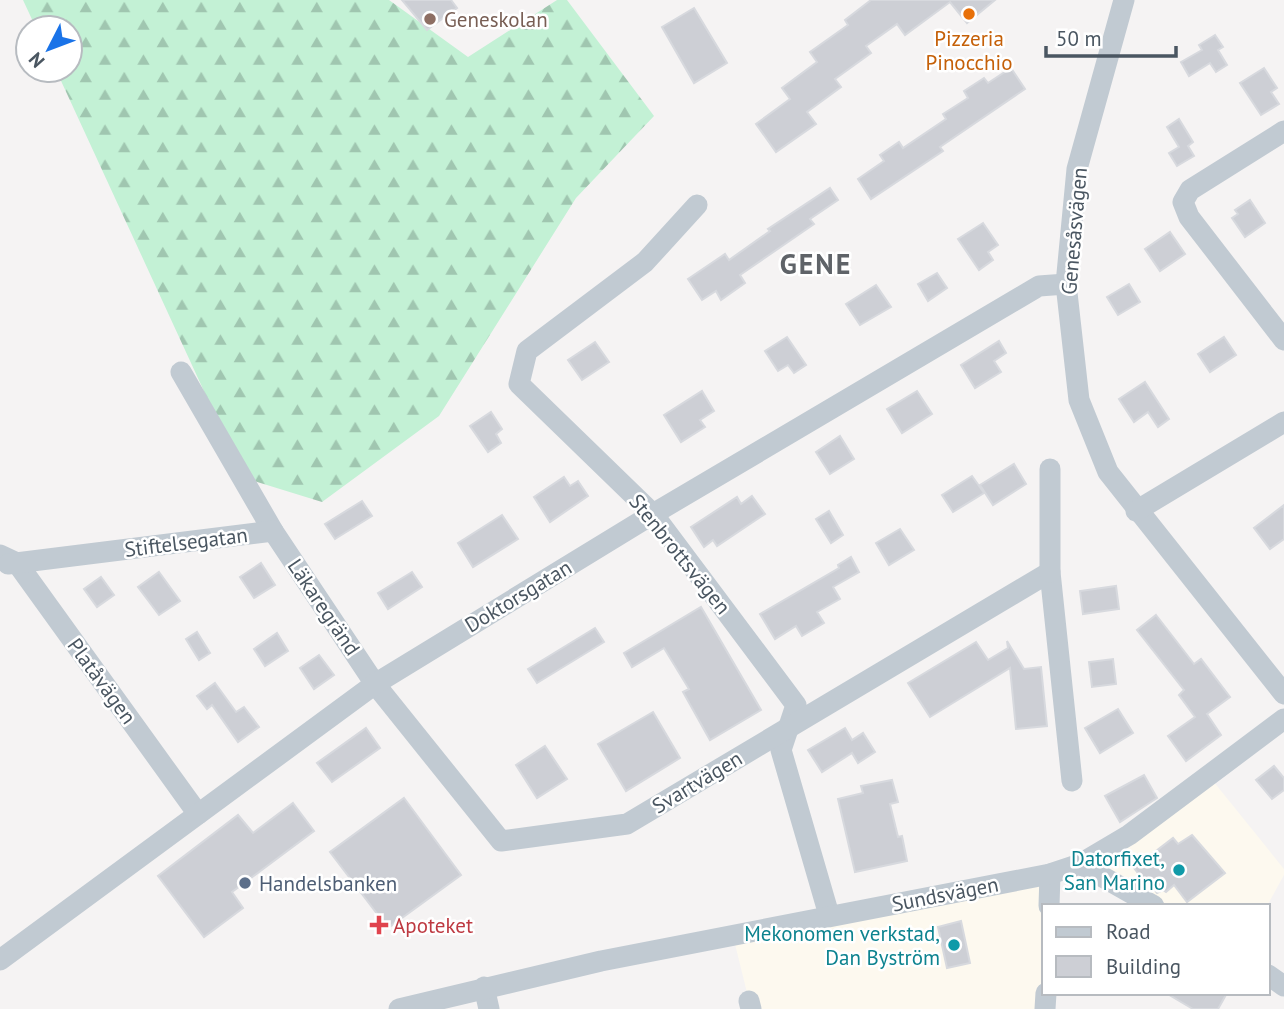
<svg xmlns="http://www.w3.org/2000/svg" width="1284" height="1009" font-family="'PT Sans',sans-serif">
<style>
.commercial{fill:#fdf9ef}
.forest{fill:url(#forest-firs)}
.building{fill:#cdcfd5;stroke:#d7d9de;stroke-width:2}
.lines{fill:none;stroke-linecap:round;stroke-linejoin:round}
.minor{stroke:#c1cad2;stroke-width:21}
.food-dot{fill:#e8710a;stroke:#fff;stroke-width:2.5}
.education-dot{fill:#8d6e63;stroke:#fff;stroke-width:2.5}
.culture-dot{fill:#0f9aa8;stroke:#fff;stroke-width:2.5}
.service-dot{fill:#5c6f8a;stroke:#fff;stroke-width:2.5}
.health-dot{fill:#e0444e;stroke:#fff;stroke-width:2.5}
.labels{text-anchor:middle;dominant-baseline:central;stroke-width:5;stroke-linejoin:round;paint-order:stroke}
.education-label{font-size:21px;fill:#785e54;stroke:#fff;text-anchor:start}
.food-label{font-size:21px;fill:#c56008;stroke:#fff}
.street-label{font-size:21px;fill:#4a5661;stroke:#fff}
.culture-label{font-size:21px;fill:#0d838f;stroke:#fff;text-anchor:end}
.service-label{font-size:21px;fill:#4e5e75;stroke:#fff;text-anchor:start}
.health-label{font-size:21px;fill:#be3a42;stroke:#fff;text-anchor:start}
.district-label{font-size:28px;font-weight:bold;letter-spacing:2px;fill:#5f6368;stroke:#fff}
</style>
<defs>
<pattern id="forest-firs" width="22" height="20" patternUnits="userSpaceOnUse" patternTransform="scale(1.75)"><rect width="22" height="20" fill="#c3f1d5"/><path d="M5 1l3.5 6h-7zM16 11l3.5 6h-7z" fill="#a0c6b0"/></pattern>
</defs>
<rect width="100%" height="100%" fill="#f5f3f3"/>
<!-- commercial -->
<g class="commercial">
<path d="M1209 776 1284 869V875L1267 906H1154L1080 864Z"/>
<path d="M1050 874 1044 906 1045 1009H751L733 936Z"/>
</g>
<!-- forest -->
<path class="forest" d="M23 0H389L468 57 557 0H567L654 116 576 198 439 416 322 502 244 478 56 70H70V28H36Z"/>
<!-- building -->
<g class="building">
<path d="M402 0H451L457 8 427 30Z"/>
<path d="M871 0H995L967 23 950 2 905 35 897 24 866 46 871 53 835 79 841 87 807 112 816 124 776 152 756 124 790 99 782 88 817 62 810 52 848 25 845 20Z"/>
<path d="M694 8 727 63 694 83 662 27Z"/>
<path d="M1215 35 1223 47 1218 50 1227 65 1216 72 1210 63 1189 76 1181 62 1202 50 1199 45Z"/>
<path d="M1011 68 1025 89 940 147 943 151 871 199 858 179 884 161 880 155 899 142 903 148 946 119 943 114 968 98 964 91 984 78 988 83Z"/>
<path d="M1264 68 1277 88 1271 92 1279 104 1261 115 1240 83Z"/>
<path d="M1179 119 1193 142 1188 146 1194 156 1177 166 1169 153 1179 147 1167 127Z"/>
<path d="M830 188 838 200 810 219 814 224 740 275 745 283 721 300 716 291 702 300 688 279 725 254 729 260 770 231 768 229Z"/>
<path d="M1250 200 1265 223 1245 237 1232 218 1238 214 1235 210Z"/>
<path d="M983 223 998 245 988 252 993 260 979 270 958 239Z"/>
<path d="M1170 232 1185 254 1160 271 1145 249Z"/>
<path d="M937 273 947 288 928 301 918 284Z"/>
<path d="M1129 284 1140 302 1118 315 1107 297Z"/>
<path d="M876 285 891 307 860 325 846 304Z"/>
<path d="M787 337 806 365 794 373 788 365 778 371 765 351Z"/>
<path d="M1224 337 1236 355 1210 372 1198 354Z"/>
<path d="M999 341 1006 353 994 361 1001 372 975 388 961 365Z"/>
<path d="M595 342 609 362 582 380 568 360Z"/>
<path d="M1145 382 1169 419 1158 427 1148 412 1134 422 1119 399Z"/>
<path d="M702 391 714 411 700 420 705 427 681 442 664 415Z"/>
<path d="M917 391 932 414 902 433 887 409Z"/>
<path d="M491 412 502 429 496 434 501 443 488 452 470 426Z"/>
<path d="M840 436 854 459 830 474 816 452Z"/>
<path d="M1014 464 1026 484 993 505 980 485Z"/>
<path d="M972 476 984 493 953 512 942 495Z"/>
<path d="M564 477 570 486 578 481 588 496 550 522 534 497Z"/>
<path d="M752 496 765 514 717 546 713 540 704 547 691 527 737 497 741 504Z"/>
<path d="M362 501 372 516 335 539 325 524Z"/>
<path d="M1284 505V539L1270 549 1254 528Z"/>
<path d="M829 511 843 535 831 543 816 519Z"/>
<path d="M502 515 518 539 473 567 458 543Z"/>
<path d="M900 529 914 550 889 565 876 543Z"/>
<path d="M851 557 859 572 833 587 840 599 817 612 824 623 802 636 796 626 775 639 760 614 839 568 838 565Z"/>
<path d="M261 563 275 585 254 598 240 577Z"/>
<path d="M159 572 180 601 159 615 138 587Z"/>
<path d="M412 572 422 587 388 609 378 593Z"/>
<path d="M101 577 114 595 97 607 84 589Z"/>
<path d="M1116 586 1119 609 1083 614 1080 591Z"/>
<path d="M701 607 761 710 710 740 683 692 689 689 664 648 632 667 624 653Z"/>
<path d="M1156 615 1194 664 1201 659 1230 697 1207 714 1221 735 1186 761 1168 736 1195 717 1179 695 1184 690 1137 630Z"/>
<path d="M595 628 604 642 537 683 528 669Z"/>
<path d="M197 632 210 653 199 660 186 639Z"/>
<path d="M277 633 288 651 265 666 254 649Z"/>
<path d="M1007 641 1024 669 1041 667 1047 726 1016 729 1010 668 930 717 908 683 976 642 988 660 1008 648Z"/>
<path d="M319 655 334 675 314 689 300 668Z"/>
<path d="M1113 659 1116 684 1092 687 1089 662Z"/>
<path d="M215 683 236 712 244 707 259 727 238 742 212 705 207 709 197 696Z"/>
<path d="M1118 709 1133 733 1100 753 1085 728Z"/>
<path d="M653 712 680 758 626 791 598 744Z"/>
<path d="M366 728 380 748 332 782 317 763Z"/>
<path d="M845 728 852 740 863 733 875 752 858 763 852 753 822 772 808 750Z"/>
<path d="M545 746 567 779 537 798 516 765Z"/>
<path d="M1274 766 1284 778V790L1272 799 1256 780Z"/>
<path d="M1144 775 1157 798 1120 822 1105 796Z"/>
<path d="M892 780 898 802 890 804 898 837 902 836 907 861 855 872 838 799 863 793 861 786Z"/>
<path d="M404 798 461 875 388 928 330 852Z"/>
<path d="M293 803 314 831 232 892 243 908 204 937 158 876 238 815 253 833Z"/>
<path d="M1192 835 1225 873 1187 902 1174 885 1166 892 1163 890 1157 893 1150 884 1147 885 1134 868 1173 838 1178 844Z"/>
<path d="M961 921 970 963 947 968 938 927Z"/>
<path d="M1166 993H1227L1218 1009H1193Z"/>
</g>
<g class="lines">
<!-- minor -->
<g class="minor">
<path d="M1124 0 1077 169 1066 284 1079 400 1108 472 1284 694"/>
<path d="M1284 131 1190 190 1183 202 1189 217 1284 340"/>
<path d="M697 205 645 262 527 351 519 384 653 514 796 705 781 750 829 915"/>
<path d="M181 372 273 531 375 684 501 841 627 824 1050 572 1072 781"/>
<path d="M1136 511 1284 422"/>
<path d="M0 555 17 563 198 814"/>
<path d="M8 564 273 531"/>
<path d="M1050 572V469"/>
<path d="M1080 864 1154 906"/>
<path d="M1049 906 1050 874"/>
<path d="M0 960 375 684 653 514 1039 286 1066 284"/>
<path d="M1268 975 1284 986"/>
<path d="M484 987 489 1009"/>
<path d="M749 1001 751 1009"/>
<path d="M399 1009 601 961 1050 874 1080 864 1129 835 1284 719"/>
<path d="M1045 1009 1046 993"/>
</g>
</g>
<!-- markers -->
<circle class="food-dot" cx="969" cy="14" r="7"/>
<circle class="education-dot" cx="430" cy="19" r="7"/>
<g class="culture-dot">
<circle cx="1179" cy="870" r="7"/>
<circle cx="954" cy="945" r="7"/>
</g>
<circle class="service-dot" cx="245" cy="883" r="7"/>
<path class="health-dot" d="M375.5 914.5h7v7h7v7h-7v7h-7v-7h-7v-7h7z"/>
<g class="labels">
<!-- education labels -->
<g class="education-label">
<text x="444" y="19">Geneskolan</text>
</g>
<!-- food labels -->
<g class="food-label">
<text x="969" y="38">Pizzeria<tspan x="969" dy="24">Pinocchio</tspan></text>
</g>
<!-- street labels -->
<g class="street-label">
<text transform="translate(1074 231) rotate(-85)">Genesåsvägen</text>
<text transform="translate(186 542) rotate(-7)">Stiftelsegatan</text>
<text transform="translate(680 554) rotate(51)">Stenbrottsvägen</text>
<text transform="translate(518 596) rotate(-31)">Doktorsgatan</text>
<text transform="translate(324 607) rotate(56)">Läkaregränd</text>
<text transform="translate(102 681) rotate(54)">Platåvägen</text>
<text transform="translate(697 782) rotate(-31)">Svartvägen</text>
<text transform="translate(945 894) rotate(-11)">Sundsvägen</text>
</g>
<!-- culture labels -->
<g class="culture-label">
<text x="1165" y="858">Datorfixet,<tspan x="1165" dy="24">San Marino</tspan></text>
<text x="940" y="933">Mekonomen verkstad,<tspan x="940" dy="24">Dan Byström</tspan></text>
</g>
<!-- service labels -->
<g class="service-label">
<text x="259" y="883">Handelsbanken</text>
</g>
<!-- health labels -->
<g class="health-label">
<text x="393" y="925">Apoteket</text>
</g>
<!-- district labels -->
<g class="district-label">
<text x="816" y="263">GENE</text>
</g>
</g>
<!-- legend -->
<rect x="1042" y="904" width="228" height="91" fill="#ffffff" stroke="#b7bbc0" stroke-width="2"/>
<rect x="1056" y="927" width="35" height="10" fill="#c1cad2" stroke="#b7bbc0" stroke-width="2"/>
<text x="1106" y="939" font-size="21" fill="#4a5661">Road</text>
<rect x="1056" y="956" width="35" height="21" fill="#cdcfd5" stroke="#b7bbc0" stroke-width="2"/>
<text x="1106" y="974" font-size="21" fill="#4a5661">Building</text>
<!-- north arrow -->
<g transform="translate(49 49) rotate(228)"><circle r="33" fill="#ffffff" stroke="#b7bbc0" stroke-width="2"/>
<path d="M0-5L12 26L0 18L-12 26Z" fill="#1a73e8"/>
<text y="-10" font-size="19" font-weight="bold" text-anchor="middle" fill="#4a5661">N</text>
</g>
<!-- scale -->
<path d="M1046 46v10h130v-10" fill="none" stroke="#4a5661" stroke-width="3.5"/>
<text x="1056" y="46" font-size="21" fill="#4a5661" stroke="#ffffff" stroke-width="5" paint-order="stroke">50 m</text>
</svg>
